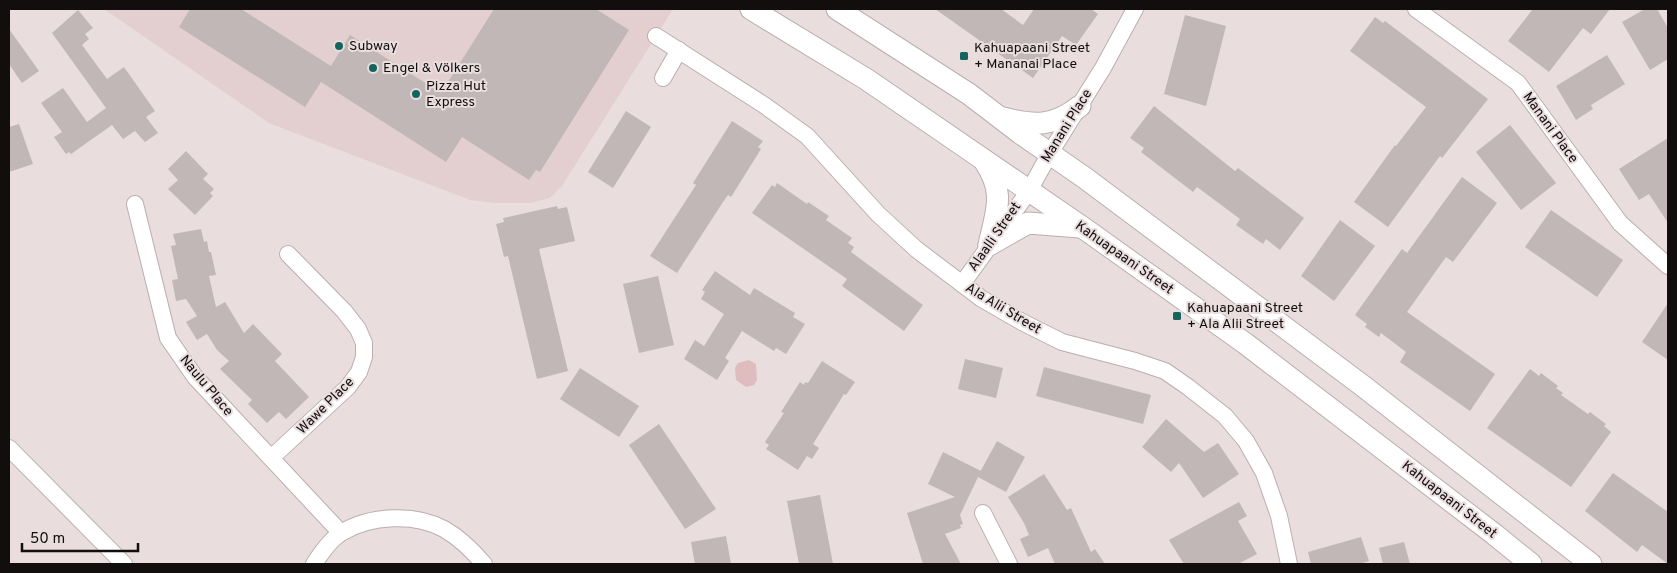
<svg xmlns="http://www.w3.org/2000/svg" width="1677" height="573" font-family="Overpass,sans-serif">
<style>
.built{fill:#e4cfd0}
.green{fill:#dfbcbe}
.building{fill:#c2b7b7}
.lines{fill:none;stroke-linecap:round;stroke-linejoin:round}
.minor-casing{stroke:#baaeaf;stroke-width:18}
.major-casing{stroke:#baaeaf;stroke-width:23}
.minor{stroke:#fff;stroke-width:16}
.major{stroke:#fff;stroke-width:21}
.poi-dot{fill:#16645e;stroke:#e9ddde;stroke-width:2}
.labels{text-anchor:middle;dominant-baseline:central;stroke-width:4;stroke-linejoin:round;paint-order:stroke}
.poi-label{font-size:14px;fill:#120e0e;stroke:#e9ddde;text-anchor:start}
.street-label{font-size:14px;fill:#120e0e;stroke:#e9ddde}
</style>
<rect width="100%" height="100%" fill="#e9ddde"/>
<!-- built -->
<path class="built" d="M104 9H673L562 186 550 198 530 203H494L470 200 269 123Z"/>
<!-- green -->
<path class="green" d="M749 360 756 364 757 380 754 385 746 387 736 380 735 368 738 363Z"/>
<!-- building -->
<g class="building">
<path d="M190 9H241L331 66 350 35 441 93 494 9H596L629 30 540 172 536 170 529 180 462 137 446 162 321 82 305 107 179 27Z"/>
<path d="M935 9H1001L1023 25 1034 9H1091L1098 14 1076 45 1062 36 1033 78Z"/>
<path d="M1533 9H1610L1591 34 1583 28 1549 72 1508 41Z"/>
<path d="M1645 9H1657L1668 28V59L1650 70 1622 22Z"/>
<path d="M78 10 93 28 85 34 89 39 82 45 107 79 124 67 155 111 146 117 158 133 145 142 135 131 123 139 112 125 71 154 69 152 66 154 54 137 62 132 41 103 63 88 87 122 106 108 52 33Z"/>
<path d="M1185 15 1226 26 1206 106 1164 94Z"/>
<path d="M1375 17 1383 23 1385 21 1488 99 1442 158 1440 156 1388 227 1354 202 1395 145 1396 146 1426 107 1350 51Z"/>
<path d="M9 29 39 71 22 83 9 64Z"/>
<path d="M1607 55 1625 84 1591 105 1593 109 1576 120 1556 86Z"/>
<path d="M1154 106 1235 171 1238 168 1304 218 1280 250 1266 239 1263 244 1236 225 1240 219 1197 187 1193 192 1141 152 1144 148 1130 138Z"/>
<path d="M626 111 651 127 613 188 588 172Z"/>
<path d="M732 121 763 141 758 147 761 149 731 197 728 195 723 202 677 273 650 256 696 185 693 183Z"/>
<path d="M19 124 33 164 9 172V127Z"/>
<path d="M1510 125 1556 183 1521 210 1476 152Z"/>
<path d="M1668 138V223L1649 194 1639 200 1619 169Z"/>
<path d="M186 151 208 174 203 179 214 189 210 193 213 196 195 215 168 189 178 180 168 169Z"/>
<path d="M1462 177 1497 203 1453 262 1446 257 1407 312 1495 374 1470 411 1400 362 1406 352 1381 333 1379 337 1365 327 1367 324 1355 315 1402 249 1407 253Z"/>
<path d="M777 183 807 204 808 202 829 216 826 220 852 238 848 243 854 247 851 252 923 305 904 331 842 286 847 279 752 213 772 185 775 187Z"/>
<path d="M557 206 558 209 567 207 575 241 539 249 568 371 537 379 508 256 504 257 496 224 504 222 503 218Z"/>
<path d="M1551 210 1623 260 1597 297 1525 247Z"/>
<path d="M1340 220 1375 246 1334 301 1301 276Z"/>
<path d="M201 229 204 242 207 241 209 252H211L216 275 209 276 216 307 225 302 244 333 253 324 282 354 275 361 309 397 286 419 279 412 267 423 248 404 252 400 220 369 229 361 217 350 207 334 197 340 186 322 197 316 186 299 176 301 172 280 178 279 171 246 176 245 173 234Z"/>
<path d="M715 271 750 295 754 288 795 313 793 317 805 324 786 354 776 348 774 351 742 331 725 358 729 361 717 380 684 359 695 340 704 346 724 314 701 299 705 292 702 290Z"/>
<path d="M658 276 674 345 639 353 623 284Z"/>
<path d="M1668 303V360L1642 342Z"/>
<path d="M965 359 1003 368 996 398 958 389Z"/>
<path d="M822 361 855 382 846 395 844 394 813 444 819 448 812 459 807 456 798 470 766 449 769 445 765 442 784 413 781 412 800 382 804 385 805 382 808 383Z"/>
<path d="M1044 367 1151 395 1143 424 1036 396Z"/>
<path d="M580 368 639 406 619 437 560 399Z"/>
<path d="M1530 369 1539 376 1541 373 1558 386 1556 388 1563 393 1561 395 1588 414 1590 412 1606 424 1604 426 1611 432 1571 487 1487 428Z"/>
<path d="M1166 419 1204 452 1218 443 1239 474 1203 498 1179 463 1171 472 1142 447Z"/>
<path d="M659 424 716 509 685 529 629 445Z"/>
<path d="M997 441 1025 457 1006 492 978 477 960 515 963 524 960 525 961 528 945 534 961 564H923L907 513 955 497 928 484 943 452 981 471 979 474Z"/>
<path d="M1613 473 1668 512V564L1642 545 1637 552 1585 511Z"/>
<path d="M1044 474 1067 510 1071 508 1091 552 1095 549 1105 564H1055L1048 548 1028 557 1020 539 1029 535 1024 523 1008 497Z"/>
<path d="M820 495 833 564H799L787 501Z"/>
<path d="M1239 502 1247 516 1238 521 1257 554 1238 564H1184L1169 540Z"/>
<path d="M726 536 731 564H695L691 542Z"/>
<path d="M1361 537 1369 561 1359 564H1311L1308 552Z"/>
<path d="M1404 542 1410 564H1383L1379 548Z"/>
</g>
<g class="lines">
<!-- minor casing -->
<g class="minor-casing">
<g id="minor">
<path d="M1416 9 1518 83 1620 223 1668 266"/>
<path d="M656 36 764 105 807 136 878 214 916 249 982 299 1022 322 1062 342 1135 361 1165 371 1188 387 1225 416 1246 441 1264 473 1279 516 1289 564"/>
<path d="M663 78 679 50"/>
<path d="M135 204 168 338 195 377 341 533"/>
<path d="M962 284 1029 191 1050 153 1103 68 1135 9"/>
<path d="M9 448 124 564"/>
<path d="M271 458 348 387 359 372 364 357V343L358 329 344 311 288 254"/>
<path d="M983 513 1009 564"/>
<path d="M314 564C321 553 330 540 341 533 370 515 415 513 444 529 460 538 472 550 484 564"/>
</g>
</g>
<!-- major casing -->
<g class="major-casing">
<g id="major">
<path d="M751 9 866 79 1082 227 1246 344 1494 534 1531 564"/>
<path d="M837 9 969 94 1020 133 1085 178 1363 386 1591 564"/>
<path d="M1003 118C1034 126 1054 127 1080 106"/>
<path d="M985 162C1006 194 996 211 989 245"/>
<path d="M989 245 1028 223 1080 227"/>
</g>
</g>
<!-- minor -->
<use href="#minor" class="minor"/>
<!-- major -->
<use href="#major" class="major"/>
</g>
<!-- markers -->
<g class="poi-dot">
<circle cx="339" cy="46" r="5"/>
<rect x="959" y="51" width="10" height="10" rx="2.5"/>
<circle cx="373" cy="68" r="5"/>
<circle cx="416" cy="94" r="5"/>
<rect x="1172" y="311" width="10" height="10" rx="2.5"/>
</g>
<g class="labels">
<!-- poi labels -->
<g class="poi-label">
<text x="349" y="46">Subway</text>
<text x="974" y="48">Kahuapaani Street<tspan x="974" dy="16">+ Mananai Place</tspan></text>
<text x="383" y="68">Engel &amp; Völkers</text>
<text x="426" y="86">Pizza Hut<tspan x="426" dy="16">Express</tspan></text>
<text x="1187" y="308">Kahuapaani Street<tspan x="1187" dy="16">+ Ala Alii Street</tspan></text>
</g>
<!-- street labels -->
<g class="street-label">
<text transform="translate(1067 126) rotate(-58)">Manani Place</text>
<text transform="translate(1550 128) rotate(54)">Manani Place</text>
<text transform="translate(995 237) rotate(-55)">Alaalli Street</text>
<text transform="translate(1124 258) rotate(35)">Kahuapaani Street</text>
<text transform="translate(1003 309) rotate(31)">Ala Alii Street</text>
<text transform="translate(206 386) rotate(50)">Naulu Place</text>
<text transform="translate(326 406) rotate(-45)">Wawe Place</text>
<text transform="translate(1449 500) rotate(38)">Kahuapaani Street</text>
</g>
</g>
<!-- border -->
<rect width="1677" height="573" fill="none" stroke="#120e0e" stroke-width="20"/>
<!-- scale -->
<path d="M22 543v8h116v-8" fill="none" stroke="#120e0e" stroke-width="2.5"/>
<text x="30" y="543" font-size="15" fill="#120e0e" stroke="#e9ddde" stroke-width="4" paint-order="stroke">50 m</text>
</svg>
